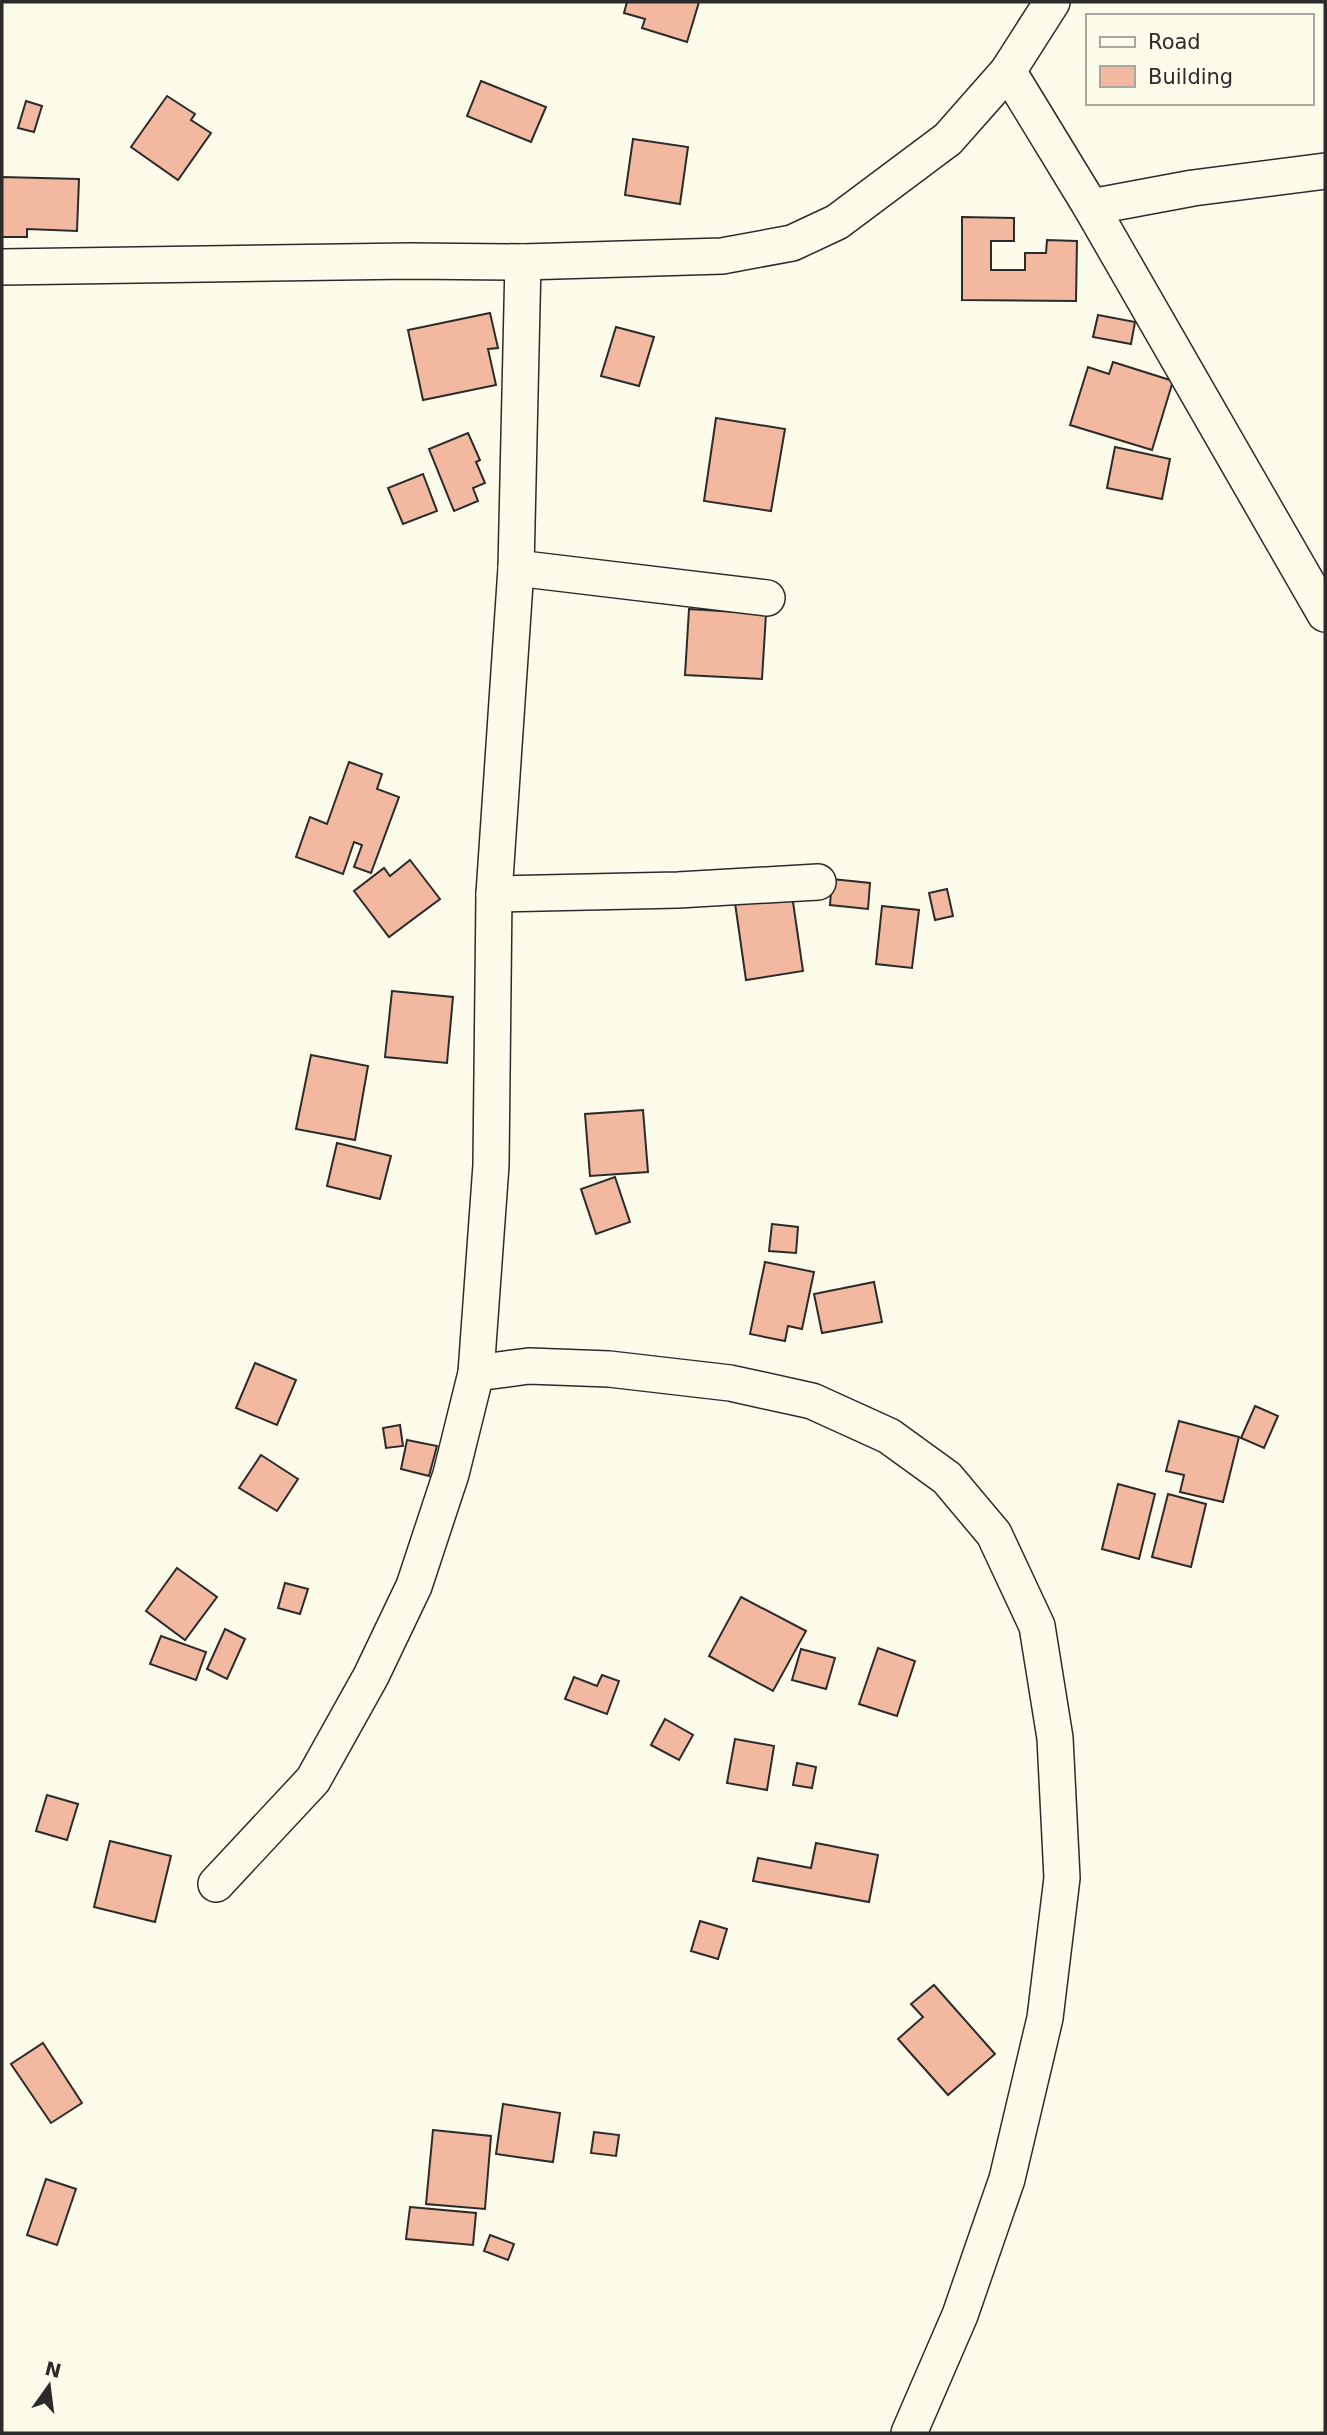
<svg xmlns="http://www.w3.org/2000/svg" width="1327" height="2435" font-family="'DejaVu Sans',sans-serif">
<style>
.building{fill:#f2b8a0;stroke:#2b2b2b;stroke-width:2}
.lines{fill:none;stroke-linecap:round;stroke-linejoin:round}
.minor-casing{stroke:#2b2b2b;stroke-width:38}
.minor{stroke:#fdfbea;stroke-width:35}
</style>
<rect width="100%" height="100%" fill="#fdfbea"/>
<!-- building -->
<g class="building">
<path d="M627 2H699L687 42 642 28 645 19 624 13Z"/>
<path d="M481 81 546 107 531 142 467 116Z"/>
<path d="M167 96 195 114 191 120 211 133 178 180 131 147Z"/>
<path d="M26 101 42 106 34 132 18 128Z"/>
<path d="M633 139 688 147 680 204 625 195Z"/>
<path d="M2 177 79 179 77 231 27 229V237H2Z"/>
<path d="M962 217 1014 218V241H991V270H1025V253H1046L1047 240 1077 241 1076 301 962 300Z"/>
<path d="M490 313 498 348 488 349 496 385 423 400 408 330Z"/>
<path d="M1098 315 1135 322 1131 344 1093 337Z"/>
<path d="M616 327 654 337 639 386 601 376Z"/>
<path d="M1113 362 1173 381 1152 450 1070 425 1088 367 1109 374Z"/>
<path d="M716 418 785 429 771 511 704 501Z"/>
<path d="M468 433 480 460 476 462 485 483 473 488 478 501 454 511 429 449Z"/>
<path d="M1115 447 1170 459 1162 499 1107 488Z"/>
<path d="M423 474 437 511 403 524 388 488Z"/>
<path d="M689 609 766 614 762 679 685 675Z"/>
<path d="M349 762 382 774 377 789 399 797 371 873 354 867 362 845 354 842 343 874 296 857 310 817 327 824Z"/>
<path d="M410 860 440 899 389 937 354 891 384 868 390 876Z"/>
<path d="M832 879 870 883 868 909 830 905Z"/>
<path d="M947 889 953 916 935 920 929 893Z"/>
<path d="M792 895 803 971 746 980 735 903Z"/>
<path d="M882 906 919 910 912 968 876 964Z"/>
<path d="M392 991 453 997 447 1063 385 1057Z"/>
<path d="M311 1055 368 1066 355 1140 296 1129Z"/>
<path d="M643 1110 648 1172 590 1176 585 1114Z"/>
<path d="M337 1143 391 1156 380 1199 327 1186Z"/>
<path d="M615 1177 630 1222 596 1234 581 1189Z"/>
<path d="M772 1224 798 1227 796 1253 769 1251Z"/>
<path d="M765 1262 814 1272 802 1329 788 1326 785 1341 750 1334Z"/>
<path d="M874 1282 882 1322 822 1333 814 1294Z"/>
<path d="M255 1363 296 1380 277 1425 236 1408Z"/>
<path d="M1255 1406 1278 1416 1264 1448 1241 1438Z"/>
<path d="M1179 1421 1239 1437 1223 1502 1180 1492 1184 1475 1166 1471Z"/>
<path d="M400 1425 403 1446 386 1448 383 1428Z"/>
<path d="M407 1440 437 1446 429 1476 401 1469Z"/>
<path d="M261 1455 298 1479 277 1511 239 1488Z"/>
<path d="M1118 1484 1155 1494 1139 1559 1102 1549Z"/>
<path d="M1168 1494 1206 1504 1191 1567 1152 1557Z"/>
<path d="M177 1568 217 1597 185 1640 146 1611Z"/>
<path d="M285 1583 308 1589 300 1614 278 1608Z"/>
<path d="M741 1597 806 1631 773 1691 709 1656Z"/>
<path d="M225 1629 245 1639 227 1679 207 1669Z"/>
<path d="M161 1636 206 1652 196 1680 150 1664Z"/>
<path d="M878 1648 915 1661 897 1716 859 1704Z"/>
<path d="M801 1649 835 1658 826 1689 792 1680Z"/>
<path d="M602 1675 619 1681 607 1714 565 1699 574 1677 597 1686Z"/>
<path d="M665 1719 693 1735 679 1760 651 1745Z"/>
<path d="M735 1739 774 1746 767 1790 727 1783Z"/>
<path d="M797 1763 816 1767 812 1788 793 1785Z"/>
<path d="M47 1795 78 1804 67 1840 36 1831Z"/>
<path d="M110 1841 171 1856 155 1922 94 1907Z"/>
<path d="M816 1843 878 1855 869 1902 753 1881 758 1858 811 1868Z"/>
<path d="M700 1921 727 1929 718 1959 691 1951Z"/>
<path d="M934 1985 995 2054 948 2095 898 2039 923 2017 911 2004Z"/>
<path d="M43 2043 82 2103 51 2123 11 2064Z"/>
<path d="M503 2104 560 2113 553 2162 496 2154Z"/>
<path d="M433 2130 491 2136 485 2209 426 2204Z"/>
<path d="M594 2132 619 2135 616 2156 591 2153Z"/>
<path d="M46 2179 76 2189 57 2245 27 2235Z"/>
<path d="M410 2207 476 2213 473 2245 406 2239Z"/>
<path d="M490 2235 514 2244 508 2260 484 2251Z"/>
</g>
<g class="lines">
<!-- minor casing -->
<g class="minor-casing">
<g id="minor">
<path d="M1008 71 1091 207 1325 614"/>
<path d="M1091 207 1193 188 1325 171"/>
<path d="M2 267 409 261 523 262 722 256 792 243 837 222 948 139 1008 71 1052 2"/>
<path d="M516 568 767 598"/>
<path d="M494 894 678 890 818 882"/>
<path d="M476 1373 529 1366 609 1369 730 1383 812 1401 889 1436 947 1478 994 1534 1037 1626 1055 1738 1062 1878 1045 2018 1007 2179 960 2315 909 2433"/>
<path d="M216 1884 313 1780 371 1676 414 1586 451 1474 476 1373 491 1165 494 894 516 568 523 262"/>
</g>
</g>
<!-- minor -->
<use href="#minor" class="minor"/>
</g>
<!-- border -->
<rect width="1327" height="2435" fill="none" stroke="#2b2b2b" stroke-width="7"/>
<!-- legend -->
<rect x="1086" y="14" width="228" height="91" fill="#fdfbea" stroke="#a9a89e" stroke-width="2"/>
<rect x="1100" y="37" width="35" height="10" fill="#fdfbea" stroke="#a9a89e" stroke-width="2"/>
<text x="1148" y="49" font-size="21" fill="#2b2b2b">Road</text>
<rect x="1100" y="66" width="35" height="21" fill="#f2b8a0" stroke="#a9a89e" stroke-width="2"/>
<text x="1148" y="84" font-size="21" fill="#2b2b2b">Building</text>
<!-- north arrow -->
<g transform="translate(49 2386) rotate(14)" stroke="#fdfbea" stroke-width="5" paint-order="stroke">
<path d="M0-5L12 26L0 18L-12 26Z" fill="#2b2b2b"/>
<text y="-10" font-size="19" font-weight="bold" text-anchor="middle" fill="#2b2b2b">N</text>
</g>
</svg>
